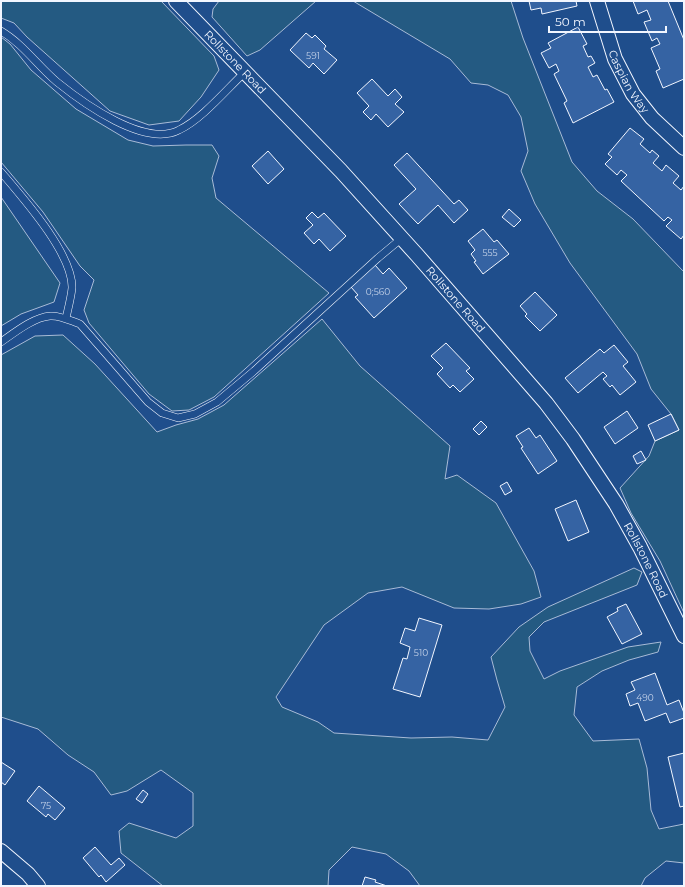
<svg xmlns="http://www.w3.org/2000/svg" width="685" height="887" font-family="Montserrat,sans-serif">
<style>
.green{fill:#245a82;stroke:#a8bbd7}
.building{fill:#3563a3;stroke:#f2f6ff}
.lines{fill:none;stroke-linecap:round;stroke-linejoin:round}
.lane-casing{stroke:#f2f6ff;stroke-width:8}
.street-casing{stroke:#f2f6ff;stroke-width:16}
.lane{stroke:#1f4e8c;stroke-width:7}
.street{stroke:#1f4e8c;stroke-width:14}
.labels{text-anchor:middle;dominant-baseline:central;stroke-width:3;stroke-linejoin:round;paint-order:stroke}
.number-label{font-size:9px;fill:#c3d1e8}
.street-label{font-size:11px;fill:#f2f6ff;stroke:#1f4e8c}
</style>
<rect width="100%" height="100%" fill="#1f4e8c"/>
<!-- green -->
<g class="green">
<path d="M1 1H161L214 56 219 70 201 97 179 121 149 125 110 111 27 37 14 23 1 18Z"/>
<path d="M219 1H316L260 50 247 56 212 17 213 9Z"/>
<path d="M353 1H511L523 38 572 162 597 191 633 219 684 272V613L660 561 631 513 620 488 649 456 655 441 679 430 671 414 651 389 637 354 570 263 535 204 521 171 528 151 521 117 508 95 488 85 471 83 450 59Z"/>
<path d="M1 37 10 44 31 70 76 109 128 140 153 146 186 145H212L219 156 212 178 216 198 329 293 214 397 189 410 172 411 149 394 89 323 84 310 94 280 80 266 43 212 1 162Z"/>
<path d="M1 197 60 283 54 302 21 314 1 326Z"/>
<path d="M322 319 360 366 450 446 445 479 457 475 496 503 534 571 541 597 521 604 489 609 454 608 402 587 368 593 324 625 276 697 282 707 318 722 334 733 411 738 452 737 488 740 505 707 497 680 491 657 519 627 548 607 634 568 642 572 637 585 544 622 529 637 530 651 544 679 560 671 628 647 661 642 658 652 629 660 602 671 577 687 574 715 593 741 639 739 647 768 651 810 659 829 684 824V863L666 861 645 878 641 886H420L409 871 386 854 352 847 329 870 328 886H163L121 853 119 831 129 823 176 838 193 826V793L161 770 127 791 111 795 94 772 68 755 38 729 1 717V355L35 336 63 335 95 364 157 432 176 425 198 419 224 405Z"/>
</g>
<!-- building -->
<g class="building">
<path d="M529 1H576L577 6 542 14 541 8 531 10Z"/>
<path d="M633 1H668L684 40V79L663 88 656 71 660 69 651 48 660 44 657 38 652 41 644 22 651 20 647 10 638 14Z"/>
<path d="M578 27 587 44 583 46 588 57 591 56 595 63 588 67 593 77 597 75 605 90 607 89 614 102 573 123 564 103 567 101 554 74 559 71 556 64 549 68 541 53 551 48 548 43Z"/>
<path d="M306 33 312 38 315 35 326 46 324 49 337 60 324 74 313 63 309 68 290 50Z"/>
<path d="M372 79 388 96 395 89 402 97 395 104 404 112 388 127 376 114 371 120 363 112 369 106 357 93Z"/>
<path d="M630 128 644 139 640 144 650 153 652 150 659 156 653 163 662 171 666 165 679 176 673 183 681 190 684 186V235L681 239 666 226 672 220 668 217 664 221 621 181 627 175 621 170 617 175 605 164 612 157 608 154Z"/>
<path d="M268 151 284 169 268 184 252 166Z"/>
<path d="M407 153 454 204 459 200 468 210 454 223 438 205 418 224 399 204 416 189 394 165Z"/>
<path d="M509 209 521 220 514 227 502 217Z"/>
<path d="M312 212 318 218 324 213 346 236 330 251 319 239 314 244 304 233 313 225 306 218Z"/>
<path d="M483 229 494 242 497 240 509 254 483 274 474 262 476 261 471 254 475 250 468 241Z"/>
<path d="M375 265 383 274 389 268 407 288 374 318 355 297 358 295 351 287Z"/>
<path d="M535 292 557 315 540 331 525 316 527 314 520 306Z"/>
<path d="M446 343 470 368 466 371 474 379 460 392 453 385 450 388 437 374 443 368 431 356Z"/>
<path d="M614 345 628 362 623 366 636 382 620 395 612 385 610 387 603 379 607 376 603 372 578 393 565 378 600 349 604 353Z"/>
<path d="M627 411 638 428 615 444 604 427Z"/>
<path d="M671 414 679 430 655 441 648 425Z"/>
<path d="M481 421 487 427 479 435 473 429Z"/>
<path d="M529 428 536 438 540 435 557 461 538 474 521 448 523 447 516 436Z"/>
<path d="M641 451 646 460 637 464 633 456Z"/>
<path d="M507 482 512 491 505 495 500 486Z"/>
<path d="M576 500 589 532 568 541 555 509Z"/>
<path d="M626 604 642 634 622 644 607 617 618 611 617 608Z"/>
<path d="M419 618 442 625 420 697 393 689 403 658 407 659 410 647 400 643 405 628 415 631Z"/>
<path d="M655 673 667 705 679 700 684 713V718L670 723 666 713 645 721 638 703 630 706 626 694 635 690 631 682Z"/>
<path d="M684 753V806L680 807 668 757Z"/>
<path d="M1 762 15 771 5 785 1 782Z"/>
<path d="M39 786 65 808 55 820 48 814 46 817 27 801Z"/>
<path d="M143 790 148 794 142 803 136 799Z"/>
<path d="M95 847 111 865 119 858 125 865 106 882 101 875 99 877 83 858Z"/>
<path d="M365 877 376 880 375 882 387 886H362Z"/>
</g>
<g class="lines">
<!-- lane casing -->
<g class="lane-casing">
<g id="lane">
<path d="M1 31C23 44 38 66 57 82 83 103 145 148 179 130 202 119 226 90 245 72"/>
<path d="M1 172C23 198 73 254 72 288 71 298 68 309 66 318"/>
<path d="M1 342C14 333 34 317 50 316 60 315 71 321 80 324L148 402 162 413 178 418 195 414 217 402 254 371 378 258 402 238"/>
</g>
</g>
<!-- street casing -->
<g class="street-casing">
<g id="street">
<path id="s1" d="M176 1 341 171 417 255 546 403 573 439 616 504 640 547 684 636"/>
<path id="s2" d="M597 1 615 59 633 94 652 118 684 148"/>
<path d="M1 851 28 874 38 886"/>
</g>
</g>
<!-- lane -->
<use href="#lane" class="lane"/>
<!-- street -->
<use href="#street" class="street"/>
</g>
<g class="labels">
<!-- number labels -->
<g class="number-label">
<text x="313" y="55">591</text>
<text x="490" y="252">555</text>
<text x="378" y="291">0;560</text>
<text x="421" y="652">510</text>
<text x="645" y="697">490</text>
<text x="46" y="805">75</text>
</g>
<!-- street labels -->
<g class="street-label">
<text stroke="none"><textPath href="#s1" startOffset="85">Rollstone Road</textPath></text>
<text stroke="none"><textPath href="#s2" startOffset="87">Caspian Way</textPath></text>
<text stroke="none"><textPath href="#s1" startOffset="409">Rollstone Road</textPath></text>
<text stroke="none"><textPath href="#s1" startOffset="733">Rollstone Road</textPath></text>
</g>
</g>
<!-- border -->
<rect width="685" height="887" fill="none" stroke="#f2f6ff" stroke-width="4"/>
<!-- scale -->
<path d="M549 26v6h117v-6" fill="none" stroke="#f2f6ff" stroke-width="2"/>
<text x="555" y="26" font-size="12" fill="#f2f6ff" stroke="#1f4e8c" stroke-width="3" paint-order="stroke">50 m</text>
</svg>
